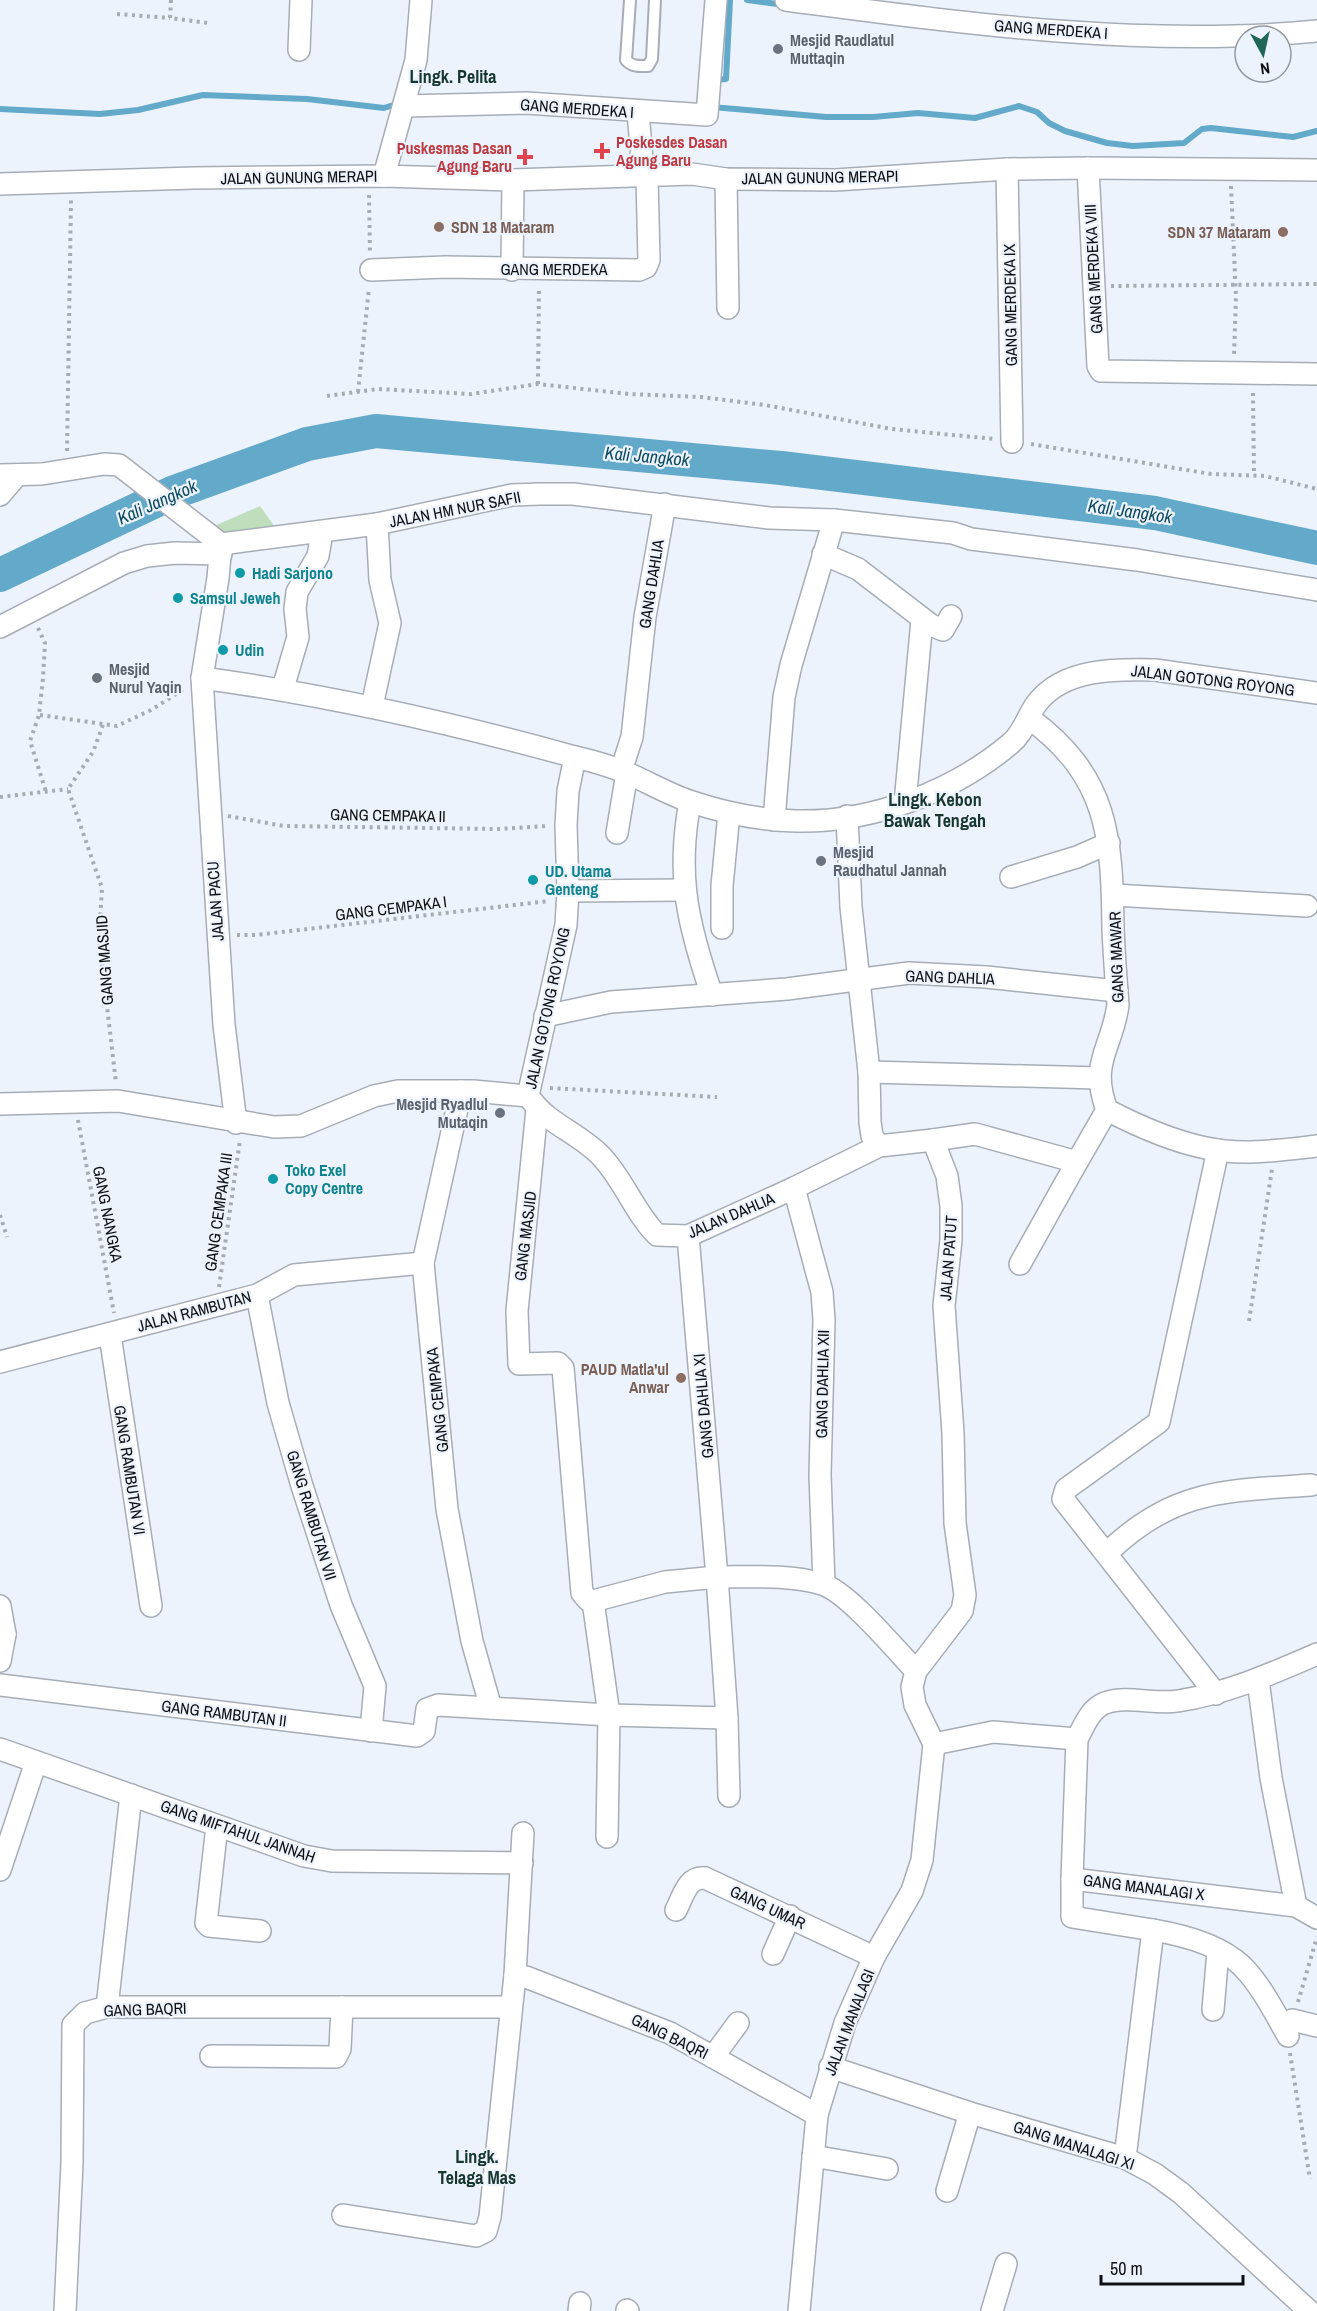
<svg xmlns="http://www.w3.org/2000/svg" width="1317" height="2311" font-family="'Archivo Narrow',sans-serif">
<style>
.green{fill:#bedebc}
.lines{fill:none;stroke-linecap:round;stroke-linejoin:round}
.stream{stroke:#63aaca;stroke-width:6}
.river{stroke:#63aaca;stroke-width:34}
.service-casing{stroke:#a7adb6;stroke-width:14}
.minor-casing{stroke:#a7adb6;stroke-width:24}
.path{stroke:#a7abb2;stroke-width:4;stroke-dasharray:3 4.5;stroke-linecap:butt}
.service{stroke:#fff;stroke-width:10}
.minor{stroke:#fff;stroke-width:21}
.worship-dot{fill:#6b7280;stroke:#edf3fc;stroke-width:2}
.health-dot{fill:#e0444e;stroke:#edf3fc;stroke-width:2}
.education-dot{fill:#8d6e63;stroke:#edf3fc;stroke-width:2}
.culture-dot{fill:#0f9aa8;stroke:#edf3fc;stroke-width:2}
.labels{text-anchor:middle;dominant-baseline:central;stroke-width:4.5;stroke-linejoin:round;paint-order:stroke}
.street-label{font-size:16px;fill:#0d0f12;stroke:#edf3fc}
.worship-label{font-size:16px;font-weight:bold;fill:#5b616d;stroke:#edf3fc;text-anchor:start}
.health-label{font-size:16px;font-weight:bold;fill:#be3a42;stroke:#edf3fc;text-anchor:start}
.education-label{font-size:16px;font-weight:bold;fill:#785e54;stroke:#edf3fc;text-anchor:end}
.culture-label{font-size:16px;font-weight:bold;fill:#0d838f;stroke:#edf3fc;text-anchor:start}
.neighbourhood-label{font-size:18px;font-weight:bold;fill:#16362f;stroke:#edf3fc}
.water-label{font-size:18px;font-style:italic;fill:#0c4a60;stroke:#edf3fc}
</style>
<rect width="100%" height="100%" fill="#edf3fc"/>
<!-- green -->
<path class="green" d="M260 506 280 534 223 537 212 527Z"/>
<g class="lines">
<!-- stream -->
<g class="stream">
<path d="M747 0 785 5"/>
<path d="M715 83V80L726 79 730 0"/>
<path d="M712 107 826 117H873L918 113 975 118 1019 106 1037 112 1049 123 1065 131 1107 143 1133 146 1184 143 1202 129 1211 128 1293 137 1317 131"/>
<path d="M0 109 100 114 138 110 203 95 307 99 384 108 400 103"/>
</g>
<!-- river -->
<path class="river" d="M0 575 172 493 307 444 376 431 781 468 1155 513 1317 548"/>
<!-- service casing -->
<g class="service-casing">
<path id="service" d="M630 0 626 60C632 67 639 66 648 66L652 59 655 0"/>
</g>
<!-- minor casing -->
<g class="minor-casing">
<g id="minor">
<path d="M786 0C962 23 1140 48 1317 31"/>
<path d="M299 50 301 0"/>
<path d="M404 106 526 103 707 115 716 0"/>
<path d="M1088 168 1098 366 1101 371 1317 374"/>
<path d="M1007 169 1012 442"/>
<path d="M384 176 416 60 421 0"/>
<path d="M726 179 728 308"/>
<path d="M0 184 194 178 384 176 513 180 692 174 726 179 835 180 1007 169 1088 168 1317 170"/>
<path d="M371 270 445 267 639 270 646 267 649 260 647 177 642 159 638 112"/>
<path d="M512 270 513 180"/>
<path d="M0 475 42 474 104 464 119 465 221 544"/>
<path d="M0 495 17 475"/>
<path d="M221 544 377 524 512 495 540 494H573L769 518 834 520 953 533 971 539 1137 560 1317 590"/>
<path d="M221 544 218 578 202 678 224 1025 236 1123"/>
<path d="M823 554 858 569 931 625 943 630 951 616"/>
<path d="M0 627 124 563 147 556 175 553 221 554"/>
<path d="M202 678C328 695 452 723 575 757"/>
<path d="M283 688 298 637 295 609 297 592 318 556 322 532"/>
<path d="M372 706 390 623 380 580 377 524"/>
<path d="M1029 718C1108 776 1112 836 1113 928 1114 953 1116 980 1118 1005 1112 1049 1089 1062 1107 1110 1138 1126 1171 1141 1206 1148 1241 1156 1282 1150 1317 1146"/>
<path d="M621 771 632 737 645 617 665 504"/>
<path d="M690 802C676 876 688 925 712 995"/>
<path d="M905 803 922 620"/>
<path d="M774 820 784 697 791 665 834 520"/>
<path d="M617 833 627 773"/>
<path d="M1011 877 1077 857 1109 843"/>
<path d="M568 891 683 890"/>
<path d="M1114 895 1307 906"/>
<path d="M722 928V886L729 813"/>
<path d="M545 1016 611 1002 787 989 909 973 986 977 1117 991"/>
<path d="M869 1072 1099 1078"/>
<path d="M461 1091 423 1263 447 1509 472 1641 491 1708"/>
<path d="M532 1101C549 1124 580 1134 601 1156 624 1180 634 1212 657 1235L688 1236 794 1188 879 1146"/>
<path d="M0 1104 118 1101 274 1127 301 1126 374 1096 398 1091H473L528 1096 566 925 568 891 566 825 568 791 575 757C593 761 610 766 627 773 648 782 668 794 689 801 724 813 759 820 796 821 871 823 953 792 1010 744 1024 733 1027 716 1037 703 1064 668 1116 669 1155 670L1317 693"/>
<path d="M933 1140 975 1134 1077 1162 1020 1264"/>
<path d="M1077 1162 1107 1110"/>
<path d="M794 1188 822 1292 824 1320 820 1475 824 1584"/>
<path d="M688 1236 717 1577C750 1577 790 1574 822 1584 848 1592 896 1650 916 1671"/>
<path d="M257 1295 278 1403 302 1486 341 1605 375 1686 371 1731"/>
<path d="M110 1335 151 1606"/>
<path d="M0 1362 257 1295 294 1275 423 1263"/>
<path d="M1107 1553C1173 1489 1225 1491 1311 1485"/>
<path d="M593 1601 609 1715 607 1837"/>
<path d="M0 1606 5 1634"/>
<path d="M0 1633 5 1634 0 1661"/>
<path d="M1258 1680 1271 1778 1296 1906"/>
<path d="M0 1685 417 1736 424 1731 427 1709 438 1705 609 1715 727 1718 717 1577 665 1582 593 1601 588 1600 582 1593 563 1368 558 1363 519 1364 517 1311 537 1109"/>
<path d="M1216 1694 1063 1499 1066 1489 1159 1422 1218 1150"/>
<path d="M727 1718 729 1796"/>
<path d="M1077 1739 1072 1879 1296 1906 1317 1918"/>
<path d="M934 1744 993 1732 1077 1739C1084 1726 1090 1709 1105 1703 1128 1695 1154 1705 1178 1701 1228 1693 1271 1674 1317 1654"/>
<path d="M0 1749 304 1856 332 1861 522 1863"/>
<path d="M217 1826 206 1923 209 1926 260 1931"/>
<path d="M0 1870 36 1762"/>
<path d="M1072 1879V1917L1153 1930 1125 2158"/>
<path d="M676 1910C683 1897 687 1876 705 1878L874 1957"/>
<path d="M1153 1930C1183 1935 1220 1945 1242 1966 1261 1985 1275 2013 1288 2036"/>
<path d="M773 1954 790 1916"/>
<path d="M515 1975 526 1977 670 2033 817 2115"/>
<path d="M107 2007 131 1795"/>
<path d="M1213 2010 1218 1951"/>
<path d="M1292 2020 1317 2026"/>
<path d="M211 2056 336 2057 340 2049 342 2007"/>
<path d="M713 2057 738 2023"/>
<path d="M830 2067 970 2113 1125 2158 1155 2174 1181 2193 1309 2311"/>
<path d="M813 2156 887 2169"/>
<path d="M947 2191 970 2113"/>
<path d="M343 2215 476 2236 486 2231 490 2217 515 1975 523 1833"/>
<path d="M627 2310 628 2311"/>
<path d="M65 2311 72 2163 73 2025 85 2013 107 2007H510"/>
<path d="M579 2311 580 2303"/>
<path d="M799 2311 817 2115 845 2023 874 1957 912 1891 922 1860 934 1744 915 1705 912 1687 916 1671 962 1611 965 1595 955 1523 953 1433 944 1306 951 1240V1206L947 1176 933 1140 879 1146 872 1136 870 1122 869 1072 851 907 847 816"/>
<path d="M992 2311 1006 2264"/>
</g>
</g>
<!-- path -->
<g class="path">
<path d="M171 0 170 18 208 23"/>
<path d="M117 14 170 18"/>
<path d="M1231 186 1236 297 1234 356"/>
<path d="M369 195 370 253"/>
<path d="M1111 286 1317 284"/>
<path d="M538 384 539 287"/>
<path d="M358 392 369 288"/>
<path d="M1253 393 1254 475"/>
<path d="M327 396 378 389 471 394 538 384 629 394 701 397 765 405 892 429 994 439"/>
<path d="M1031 444 1211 474 1265 476 1317 489"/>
<path d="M67 451 71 200"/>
<path d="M38 628 45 643 43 678 39 715 30 741 46 792"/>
<path d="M40 715 117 726 151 710 184 689"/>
<path d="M103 725 93 752 68 789 102 888 99 938 116 1083"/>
<path d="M0 797 68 789"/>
<path d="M228 816 284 826 498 829 547 826"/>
<path d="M237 935H256L549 901"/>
<path d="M550 1088 717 1097"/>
<path d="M78 1120 114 1313"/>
<path d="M0 1215 7 1237"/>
<path d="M219 1287 240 1140"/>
<path d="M1249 1321 1272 1169"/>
<path d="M1298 2002 1317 1937"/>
<path d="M1290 2053 1310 2179"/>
</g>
<!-- service -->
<use href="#service" class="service"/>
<!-- minor -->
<use href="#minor" class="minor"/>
</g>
<!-- markers -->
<g class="worship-dot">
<circle cx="778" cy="49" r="6"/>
<circle cx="97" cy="678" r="6"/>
<circle cx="821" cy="861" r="6"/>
<circle cx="500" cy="1113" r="6"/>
</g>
<g class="health-dot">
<path d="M599 142h6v6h6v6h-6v6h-6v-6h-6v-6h6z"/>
<path d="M522 148h6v6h6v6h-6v6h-6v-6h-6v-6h6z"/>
</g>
<g class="education-dot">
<circle cx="439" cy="227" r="6"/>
<circle cx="1283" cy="232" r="6"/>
<circle cx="681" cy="1378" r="6"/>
</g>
<g class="culture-dot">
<circle cx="240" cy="573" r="6"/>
<circle cx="178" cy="598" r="6"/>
<circle cx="223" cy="650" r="6"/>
<circle cx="533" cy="880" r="6"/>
<circle cx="273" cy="1179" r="6"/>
</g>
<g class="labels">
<!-- street labels -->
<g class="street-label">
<text transform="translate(1051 29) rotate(4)">GANG MERDEKA I</text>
<text transform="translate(577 108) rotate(4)">GANG MERDEKA I</text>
<text transform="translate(299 177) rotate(-1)">JALAN GUNUNG MERAPI</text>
<text transform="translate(820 177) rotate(-1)">JALAN GUNUNG MERAPI</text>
<text x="554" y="269">GANG MERDEKA</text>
<text transform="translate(1093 269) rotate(-93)">GANG MERDEKA VIII</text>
<text transform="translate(1010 305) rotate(-91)">GANG MERDEKA IX</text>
<text transform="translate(455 509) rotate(-11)">JALAN HM NUR SAFII</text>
<text transform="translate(651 584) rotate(-81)">GANG DAHLIA</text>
<text transform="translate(1213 680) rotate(7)">JALAN GOTONG ROYONG</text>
<text transform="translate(388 815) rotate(1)">GANG CEMPAKA II</text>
<text transform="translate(215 901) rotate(-94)">JALAN PACU</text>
<text transform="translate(391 908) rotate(-7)">GANG CEMPAKA I</text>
<text transform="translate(1116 957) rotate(-92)">GANG MAWAR</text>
<text transform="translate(104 960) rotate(-94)">GANG MASJID</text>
<text transform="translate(950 977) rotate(2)">GANG DAHLIA</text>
<text transform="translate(547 1008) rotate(-78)">JALAN GOTONG ROYONG</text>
<text transform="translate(218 1212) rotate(-82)">GANG CEMPAKA III</text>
<text transform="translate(108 1214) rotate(79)">GANG NANGKA</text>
<text transform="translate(731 1215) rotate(-23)">JALAN DAHLIA</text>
<text transform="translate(525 1236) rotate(-83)">GANG MASJID</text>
<text transform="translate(948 1258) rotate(-86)">JALAN PATUT</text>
<text transform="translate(194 1311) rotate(-15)">JALAN RAMBUTAN</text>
<text transform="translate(822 1384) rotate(-89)">GANG DAHLIA XII</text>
<text transform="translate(437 1400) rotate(-96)">GANG CEMPAKA</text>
<text transform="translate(703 1406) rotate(-95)">GANG DAHLIA XI</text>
<text transform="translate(130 1470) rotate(81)">GANG RAMBUTAN VI</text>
<text transform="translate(312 1515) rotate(73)">GANG RAMBUTAN VII</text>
<text transform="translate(224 1713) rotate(7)">GANG RAMBUTAN II</text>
<text transform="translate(238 1831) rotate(19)">GANG MIFTAHUL JANNAH</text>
<text transform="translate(1144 1887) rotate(7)">GANG MANALAGI X</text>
<text transform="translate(768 1907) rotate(25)">GANG UMAR</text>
<text transform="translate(145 2009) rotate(-2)">GANG BAQRI</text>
<text transform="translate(849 2022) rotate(-69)">JALAN MANALAGI</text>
<text transform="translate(670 2036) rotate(26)">GANG BAQRI</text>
<text transform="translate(1074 2145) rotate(18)">GANG MANALAGI XI</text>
</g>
<!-- worship labels -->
<g class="worship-label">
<text x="790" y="40">Mesjid Raudlatul<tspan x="790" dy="18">Muttaqin</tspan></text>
<text x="109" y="669">Mesjid<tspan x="109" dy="18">Nurul Yaqin</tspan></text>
<text x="833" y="852">Mesjid<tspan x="833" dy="18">Raudhatul Jannah</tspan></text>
<text x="488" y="1104" text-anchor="end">Mesjid Ryadlul<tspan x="488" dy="18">Mutaqin</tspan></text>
</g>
<!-- health labels -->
<g class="health-label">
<text x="616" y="142">Poskesdes Dasan<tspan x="616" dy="18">Agung Baru</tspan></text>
<text x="512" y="148" text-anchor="end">Puskesmas Dasan<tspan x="512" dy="18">Agung Baru</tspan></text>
</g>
<!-- education labels -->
<g class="education-label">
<text x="451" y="227" text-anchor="start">SDN 18 Mataram</text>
<text x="1271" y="232">SDN 37 Mataram</text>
<text x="669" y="1369">PAUD Matla'ul<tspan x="669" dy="18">Anwar</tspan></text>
</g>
<!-- culture labels -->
<g class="culture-label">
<text x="252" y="573">Hadi Sarjono</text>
<text x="190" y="598">Samsul Jeweh</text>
<text x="235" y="650">Udin</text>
<text x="545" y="871">UD. Utama<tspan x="545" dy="18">Genteng</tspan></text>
<text x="285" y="1170">Toko Exel<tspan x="285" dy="18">Copy Centre</tspan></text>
</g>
<!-- neighbourhood labels -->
<g class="neighbourhood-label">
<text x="453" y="76">Lingk. Pelita</text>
<text x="935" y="799">Lingk. Kebon<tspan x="935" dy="21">Bawak Tengah</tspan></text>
<text x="477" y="2156">Lingk.<tspan x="477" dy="21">Telaga Mas</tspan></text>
</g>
<!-- water labels -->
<g class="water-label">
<text transform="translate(647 456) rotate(5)">Kali Jangkok</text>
<text transform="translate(157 502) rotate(-24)">Kali Jangkok</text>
<text transform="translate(1130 511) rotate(8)">Kali Jangkok</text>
</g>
</g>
<!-- north arrow -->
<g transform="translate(1263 54) rotate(172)"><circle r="28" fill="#edf3fc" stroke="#93989e" stroke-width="1.5"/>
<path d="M0-4.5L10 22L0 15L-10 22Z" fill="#216657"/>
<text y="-9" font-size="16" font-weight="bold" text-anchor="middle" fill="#0d0f12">N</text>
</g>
<!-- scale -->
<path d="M1101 2275v9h142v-9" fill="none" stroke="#0d0f12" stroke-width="3"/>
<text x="1110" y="2275" font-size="18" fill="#0d0f12" stroke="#edf3fc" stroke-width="4.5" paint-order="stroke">50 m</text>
</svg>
